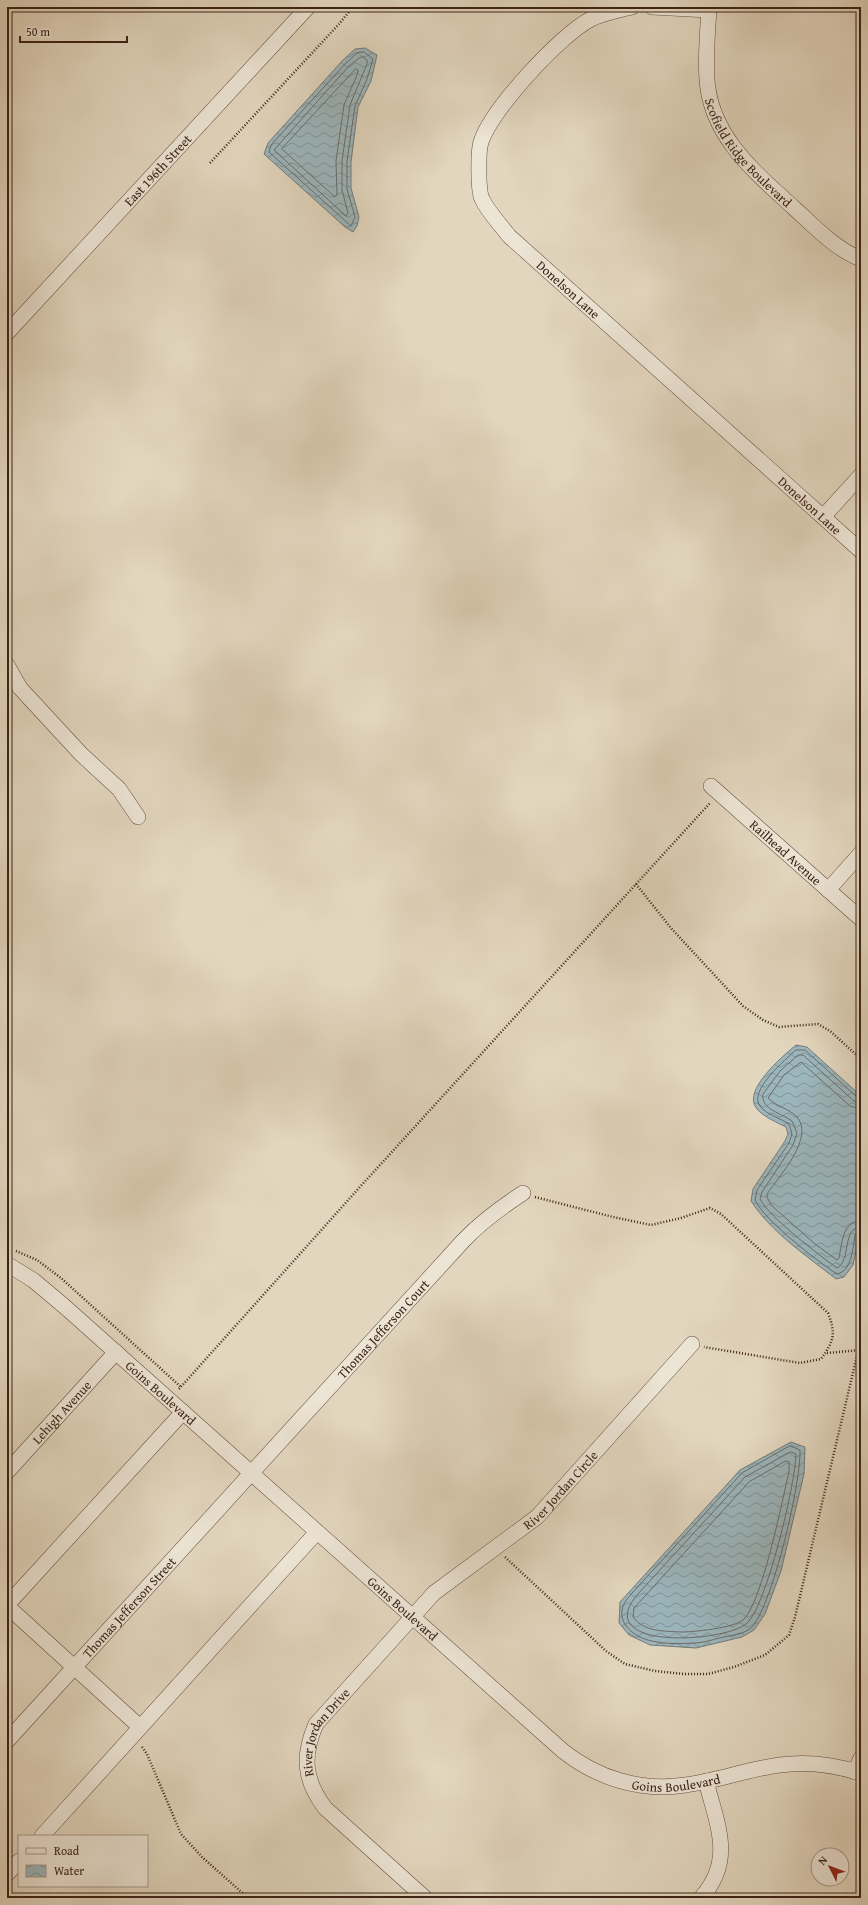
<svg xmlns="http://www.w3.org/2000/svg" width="868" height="1905" font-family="'Gentium Book Plus',serif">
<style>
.water{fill:url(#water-waves);stroke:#757b7a}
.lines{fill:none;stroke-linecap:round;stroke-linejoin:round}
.shore{stroke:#6c6c6a;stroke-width:1}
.minor-casing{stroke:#664f40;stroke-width:16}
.path{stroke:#3c2216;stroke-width:2.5;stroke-dasharray:1 2;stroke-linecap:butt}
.minor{stroke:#ece4d5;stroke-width:15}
.labels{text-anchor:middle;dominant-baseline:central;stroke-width:3;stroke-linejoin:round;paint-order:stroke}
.street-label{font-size:13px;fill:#3c2216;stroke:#ece4d5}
</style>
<defs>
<pattern id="water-waves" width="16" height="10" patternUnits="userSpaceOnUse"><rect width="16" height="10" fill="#9bb6bd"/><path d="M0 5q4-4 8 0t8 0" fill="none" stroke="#809499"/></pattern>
</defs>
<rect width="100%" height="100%" fill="#e2d6be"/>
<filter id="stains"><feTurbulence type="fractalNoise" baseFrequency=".005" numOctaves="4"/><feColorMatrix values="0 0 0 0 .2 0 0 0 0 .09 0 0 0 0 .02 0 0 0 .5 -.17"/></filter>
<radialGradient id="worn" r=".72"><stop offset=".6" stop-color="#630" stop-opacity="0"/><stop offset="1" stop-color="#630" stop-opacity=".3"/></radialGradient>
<!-- water -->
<g class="water">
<path d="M365 48 377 55 371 81 358 107 351 162V188L359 217 357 226 353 232 345 227 264 154 268 143 343 60 355 49Z"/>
<path d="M796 1045 807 1047 861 1096V1227L853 1265 844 1277 836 1279C808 1257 771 1232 751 1201L753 1189 785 1141 788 1134 786 1127C776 1122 764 1117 757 1109 741 1091 783 1056 796 1045Z"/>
<path d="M791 1442 805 1447 804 1474 781 1571 765 1614 754 1630 742 1637 696 1648 650 1645 629 1635 619 1623 620 1602 740 1470Z"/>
</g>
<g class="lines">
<!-- shore -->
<g class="shore">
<path d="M364 52 373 59 367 79 355 106 347 161V189L355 217 351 226 269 152 271 145 346 63 357 53Z"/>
<path d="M363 57 367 60V64L350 105 342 161V190L348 213 346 216 274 150 349 66 359 58Z"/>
<path d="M356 69 358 70 357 75 344 105 336 161 337 195 335 197 282 149Z"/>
<path d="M861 1098 857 1097 805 1050H796C786 1059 748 1091 760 1106 767 1115 780 1118 789 1124L792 1134 789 1143 757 1190 755 1200C765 1221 816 1260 837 1274 852 1271 853 1247 855 1235L861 1232"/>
<path d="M861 1103 854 1101 803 1055H798L780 1071 763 1094C760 1109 783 1114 792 1121L797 1133 793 1145 762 1192 760 1199C770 1218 819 1255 837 1268 852 1260 841 1228 861 1227"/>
<path d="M861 1109 850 1106 801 1062 784 1075 768 1098C777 1107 790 1109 797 1117 815 1138 779 1176 767 1194V1197L771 1205 815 1244 837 1260 839 1258C842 1244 842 1221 861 1221"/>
<path d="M790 1446 800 1450C801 1483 773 1603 752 1627 745 1634 733 1635 724 1637 714 1639 704 1643 694 1643 681 1644 665 1644 652 1641 635 1638 615 1623 624 1604 626 1599 631 1595 633 1592L742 1473Z"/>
<path d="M791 1452 796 1454C796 1481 766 1609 746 1624 722 1643 591 1650 637 1595L745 1477Z"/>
<path d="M786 1461 789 1462V1472C782 1501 762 1603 743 1620 733 1628 694 1632 681 1632 664 1631 644 1632 633 1617L634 1608 749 1482Z"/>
</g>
<!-- minor casing -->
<g class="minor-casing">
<g id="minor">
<path id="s1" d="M632 7C619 10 604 13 591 19 561 34 491 110 481 142 478 151 478 191 482 199 488 212 500 224 509 236L861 551"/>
<path d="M652 7 709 10"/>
<path id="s2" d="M709 7C708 31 705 56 707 80 711 137 755 172 794 208 814 226 835 249 861 259"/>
<path id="s3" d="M7 333 308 7"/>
<path d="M823 517 861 475"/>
<path d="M7 665 20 688 81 754 119 789 138 817"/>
<path id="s4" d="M711 786 861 919"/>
<path d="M828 890 861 853"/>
<path id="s5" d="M7 1264 33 1280 64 1306 563 1751C597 1778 641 1792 685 1785 717 1781 748 1769 780 1765 807 1761 835 1765 861 1773"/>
<path id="s6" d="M7 1472 116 1352"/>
<path d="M7 1605 183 1412"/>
<path d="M7 1606 140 1727"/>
<path id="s7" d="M7 1741 463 1241C481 1222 500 1208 523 1193"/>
<path d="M855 1772 861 1758"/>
<path d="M42 1836 317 1532"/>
<path d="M7 1874 19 1861"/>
<path id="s8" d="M425 1898 325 1808C304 1780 302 1756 316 1724L434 1593 537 1517 692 1344"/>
<path d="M701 1898C735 1860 717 1825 706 1781"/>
</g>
</g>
<!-- path -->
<g class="path">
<path d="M210 163 339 24 353 7"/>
<path d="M636 884 671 928 743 1006 763 1020 779 1027 818 1024 830 1031 861 1059"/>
<path d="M535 1197 613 1217 651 1225 681 1218 710 1208 721 1214 828 1313C836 1334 834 1341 821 1359L800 1363 704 1347"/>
<path d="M16 1251 37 1260 61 1278 181 1387"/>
<path d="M827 1353 861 1350"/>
<path d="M179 1389 359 1188 710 803"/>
<path d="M505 1557 606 1651 625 1664 655 1671 684 1674H708L734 1667 765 1655 789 1635 795 1617 861 1339"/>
<path d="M142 1747 147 1754 181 1834 202 1857 248 1898"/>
</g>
<!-- minor -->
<use href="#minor" class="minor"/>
</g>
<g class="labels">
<!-- street labels -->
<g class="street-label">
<text stroke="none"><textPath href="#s2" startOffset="159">Scofield Ridge Boulevard</textPath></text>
<text stroke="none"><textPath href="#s3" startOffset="222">East 196th Street</textPath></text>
<text stroke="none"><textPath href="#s1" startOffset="393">Donelson Lane</textPath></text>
<text stroke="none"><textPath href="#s1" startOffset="717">Donelson Lane</textPath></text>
<text stroke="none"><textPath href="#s4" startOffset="100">Railhead Avenue</textPath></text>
<text stroke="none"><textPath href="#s7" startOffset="558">Thomas Jefferson Court</textPath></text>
<text stroke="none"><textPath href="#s5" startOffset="201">Goins Boulevard</textPath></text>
<text stroke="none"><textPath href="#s6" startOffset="81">Lehigh Avenue</textPath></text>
<text stroke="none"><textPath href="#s8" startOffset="564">River Jordan Circle</textPath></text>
<text stroke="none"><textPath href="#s7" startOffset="181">Thomas Jefferson Street</textPath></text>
<text stroke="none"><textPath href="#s5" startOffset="525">Goins Boulevard</textPath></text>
<text stroke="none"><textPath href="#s8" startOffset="220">River Jordan Drive</textPath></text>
<text stroke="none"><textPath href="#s5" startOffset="861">Goins Boulevard</textPath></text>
</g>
</g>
<!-- margin -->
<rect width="868" height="1905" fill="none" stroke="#e2d6be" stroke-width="24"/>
<rect x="8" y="8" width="852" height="1889" fill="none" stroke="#3c2216" stroke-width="2"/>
<rect x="12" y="12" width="844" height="1881" fill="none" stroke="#3c2216"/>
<!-- legend -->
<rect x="18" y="1835" width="130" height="52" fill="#ece4d5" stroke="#a69689"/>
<rect x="26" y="1848" width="20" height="6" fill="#ece4d5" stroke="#a69689"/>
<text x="54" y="1855" font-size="12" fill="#3c2216">Road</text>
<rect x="26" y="1865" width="20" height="12" fill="url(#water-waves)" stroke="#a69689"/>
<text x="54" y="1875" font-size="12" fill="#3c2216">Water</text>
<!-- north arrow -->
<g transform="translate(830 1867) rotate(312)"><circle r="19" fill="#ece4d5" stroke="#a69689"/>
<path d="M0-3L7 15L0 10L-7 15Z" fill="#8f2418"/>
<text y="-6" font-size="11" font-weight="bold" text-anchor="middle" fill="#3c2216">N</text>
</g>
<!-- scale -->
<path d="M20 36v6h107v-6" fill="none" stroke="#3c2216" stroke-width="2"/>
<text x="26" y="36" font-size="12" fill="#3c2216" stroke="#ece4d5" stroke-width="3" paint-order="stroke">50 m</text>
<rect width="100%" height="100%" filter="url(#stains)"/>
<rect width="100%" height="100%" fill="url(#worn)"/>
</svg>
